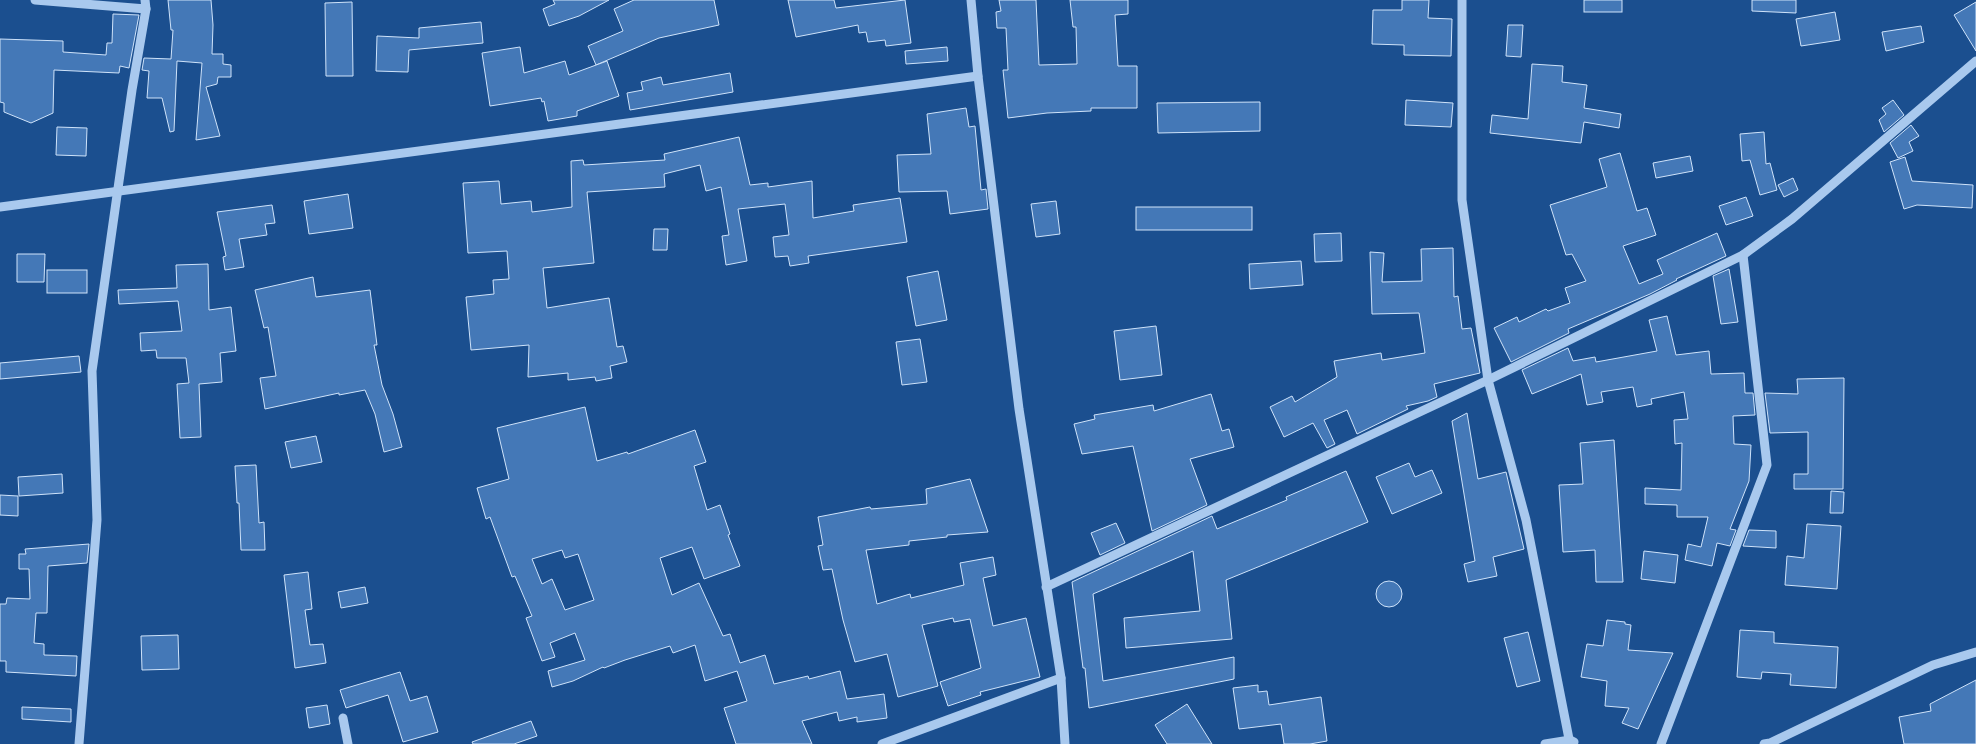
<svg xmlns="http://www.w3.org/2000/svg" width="1976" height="744" font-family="'IBM Plex Sans',sans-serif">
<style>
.building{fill:#4478b7;stroke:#cfe3fa;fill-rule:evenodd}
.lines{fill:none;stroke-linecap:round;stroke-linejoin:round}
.minor{stroke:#a9c9ee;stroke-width:9}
</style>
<rect width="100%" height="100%" fill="#1b4f8f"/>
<!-- building -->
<g class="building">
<path d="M168 0H211L213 25 212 54H223V64L231 65V77H218L217 84 206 87 220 136 196 140 202 63 177 61 174 131 170 132 162 98H147L149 71 142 70 144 58 171 59 173 30H171Z"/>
<path d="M553 0H609L579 16 549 26 543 9 555 4Z"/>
<path d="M634 0H714L719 25 659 38 596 65 588 46 623 31 614 9Z"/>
<path d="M788 0H834L836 8 905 0 911 43 886 46 885 40 868 42 866 32 859 33 858 25 796 37Z"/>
<path d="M999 0H1036L1039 65 1077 64 1076 27H1073L1070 0H1128V14L1115 15 1118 66H1137V108H1091V111L1047 113 1008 118 1003 70H1008L1006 28H997L996 12 1001 11Z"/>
<path d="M1402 0H1429L1428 18 1452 19 1451 56 1404 55V45L1372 44 1373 10H1402Z"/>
<rect x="1584" y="0" width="38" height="12"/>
<path d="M1752 0H1796V13L1752 11Z"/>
<path d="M352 2 353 76H326L325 3Z"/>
<path d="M1976 2V51L1954 15Z"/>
<path d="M1835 12 1840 40 1801 46 1796 19Z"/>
<path d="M113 14 139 15 129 68 120 66 119 73 54 70 53 113 31 123 4 112V103L0 102V39L63 41V52L106 55 107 43H112Z"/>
<path d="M481 22 483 43 409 50 408 72 376 71 377 36 419 38V28Z"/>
<path d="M1508 25H1523L1521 57 1506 56Z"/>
<path d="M1921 26 1924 42 1886 51 1882 32Z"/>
<path d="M520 47 524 73 565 61 569 75 607 61 619 96 577 111V116L548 121 544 101 542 102 541 98 490 106 482 53Z"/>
<path d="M947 47 948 61 906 64 905 51Z"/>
<path d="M1532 64 1563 66 1562 82 1587 85 1584 108 1621 114 1619 128 1584 122 1581 143 1490 133 1492 115 1528 119Z"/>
<path d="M730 73 733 92 630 110 627 93 643 90 641 82 661 77 663 85Z"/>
<path d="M1406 100 1453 103 1451 127 1405 125Z"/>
<path d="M1893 100 1904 115 1884 132 1879 120 1886 114 1882 108Z"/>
<path d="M1260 102V131L1158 133 1157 103Z"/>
<path d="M966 108 969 127 975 126 981 190 986 189 988 209 950 214 947 191 899 192 897 155 931 154 927 114Z"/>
<path d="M1911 125 1919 136 1909 142 1913 151 1898 158 1890 143Z"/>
<path d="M57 127 87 128 86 156 56 155Z"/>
<path d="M1764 132 1766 164 1770 163 1777 190 1760 195 1750 160 1742 161 1740 134Z"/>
<path d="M739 137 750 185 768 183V187L812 181 813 218 854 211 853 205 900 198 907 242 808 256 809 263 790 266 788 256 775 257 773 237 789 235 785 204 738 209 747 261 726 265 722 236 729 235 721 187 706 191 700 165 664 174 665 187 587 192 594 263 543 268 547 308 609 298 617 347 623 346 627 362 610 366 612 378 596 381 595 377 568 380V373L528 377 529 345 471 350 466 297 494 294 493 280 509 279 507 251 468 253 463 183 499 181 501 204 531 201 532 212 572 207 571 161 583 160 584 165 665 160 664 154Z"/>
<path d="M1620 153 1637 211 1647 208 1656 235 1623 246 1639 284 1663 274 1657 260 1717 233 1726 256 1676 279 1677 280 1650 294 1568 329 1569 333 1511 362 1494 328 1517 317 1519 322 1546 309 1548 311 1570 303 1565 288 1586 281 1572 254 1566 255 1550 205 1607 187 1599 159Z"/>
<path d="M1690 156 1693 171 1656 178 1653 163Z"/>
<path d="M1905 157 1912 181 1973 185 1972 208 1917 205 1904 209 1890 162Z"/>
<path d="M1793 178 1798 190 1784 197 1778 185Z"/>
<path d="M348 194 353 228 309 234 304 201Z"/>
<path d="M1746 197 1753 216 1726 225 1719 206Z"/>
<path d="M1056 201 1060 234 1036 237 1031 204Z"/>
<path d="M272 205 275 223 265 224 267 235 239 239 244 267 225 270 223 257 226 256 217 212Z"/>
<rect x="1136" y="207" width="116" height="23"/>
<path d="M654 229H668L667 250H653Z"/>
<path d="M1341 233 1342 261 1315 262 1314 234Z"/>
<path d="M1453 248 1454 297 1458 296 1462 329 1471 328 1480 373 1434 384 1437 397 1428 401 1406 406 1408 409 1357 434 1347 410 1324 420 1335 444 1327 448 1313 423 1284 437 1270 407 1292 396 1295 402 1337 377 1334 361 1381 353 1382 360 1425 353 1419 313 1372 314 1370 252 1384 253 1382 282 1422 281 1421 249Z"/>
<path d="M17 254H45L44 282H17Z"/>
<path d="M1301 261 1303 285 1250 289 1249 264Z"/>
<path d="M208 264 209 310 231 307 236 351 220 353 222 382 199 384 201 437 180 438 177 384 189 383 186 358H157L156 350 141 351 140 333 182 331 178 301 119 304 118 290 177 288 176 265Z"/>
<path d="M1729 269 1738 322 1721 324 1713 276Z"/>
<rect x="47" y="270" width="40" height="23"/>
<path d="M938 271 947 320 916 326 907 277Z"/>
<path d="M313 277 316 297 370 290 377 345H374L382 385 393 414 402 447 384 452 375 414 365 390 339 395V393L265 409 260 378 276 376 268 327 264 328 255 290Z"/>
<path d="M1667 316 1676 355 1709 351 1711 374 1744 373 1745 393H1753L1755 415 1733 416 1734 444 1751 445 1749 481 1730 529 1736 530 1730 546 1717 543 1712 566 1685 560 1688 544 1701 547 1708 517H1677V505L1645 504V488L1681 490 1682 443 1675 444 1674 420 1688 419 1684 392 1651 399 1652 404 1637 407 1633 387 1601 392 1603 402 1587 405 1581 374 1532 394 1522 370 1568 348 1573 361 1595 357 1596 362 1657 351 1649 320Z"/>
<path d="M1156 326 1162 375 1120 380 1114 331Z"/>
<path d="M920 339 927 382 902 385 896 342Z"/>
<path d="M79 356 81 372 0 379V363Z"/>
<path d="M1844 378 1843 489H1794V474H1808V432L1770 433 1765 393 1798 394 1797 379Z"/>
<path d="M1211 394 1222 431 1229 429 1234 447 1190 459 1207 505 1152 531 1133 446 1082 454 1074 424 1095 419 1094 415 1153 405 1154 411Z"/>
<path d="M585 407 597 461 627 452 628 454 695 430 706 462 694 466 707 510 720 505 730 534 728 535 740 566 704 579 692 547 660 558 672 595 699 583 723 636 730 634 740 663 765 655 774 684 808 676 809 679 840 671 847 699 884 694 887 718 857 722V717L839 721 837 712 802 721 812 744H736L724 708 747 701 737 671 705 681 695 645 673 653 670 646 625 660 604 668 603 667 573 681 552 687 548 671 585 660 575 633 550 643 555 657 542 661 526 618 532 616 515 576 512 577 490 517 486 519 477 488 509 479 497 428ZM562 550 565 558 578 554 594 600 565 610 552 579 542 584 532 559Z"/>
<path d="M1467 413 1478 479 1506 472 1524 549 1493 557 1497 576 1468 582 1464 564 1475 561 1452 421Z"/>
<path d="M316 436 322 462 291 468 285 442Z"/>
<path d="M1614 440 1623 582H1596L1595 550 1563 552 1559 485 1583 484 1580 443Z"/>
<path d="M1409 463 1415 477 1432 470 1442 493 1392 514 1376 477Z"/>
<path d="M256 465 259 523 264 522 265 550H241L239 503H237L235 466Z"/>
<path d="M1346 471 1368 522 1226 580 1232 639 1126 648 1124 618 1200 611 1193 551 1093 594 1103 681 1234 657V679L1089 708 1085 668H1083L1072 582 1212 516 1217 529 1287 500 1286 497Z"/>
<path d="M62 474 63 493 19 496 18 477Z"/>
<path d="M970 479 988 532 947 535V537L909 541V545L866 550 877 604 910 594 911 598 964 585 960 563 993 557 996 575 983 578 993 626 1026 618 1040 677 980 692 981 695 948 706 940 682 981 668 970 619 954 622 953 618 922 625 938 686 898 697 887 654 855 662 843 620 832 569 823 570 818 546 823 545 818 517 870 507 871 509 927 504 926 489Z"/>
<path d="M1831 491 1844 492 1843 513H1830Z"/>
<path d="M0 495 18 496V516L0 515Z"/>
<path d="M1116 523 1125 543 1100 555 1091 533Z"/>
<path d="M1807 524 1841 526 1837 589 1785 585 1787 556 1804 558Z"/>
<path d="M1749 530 1776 531V548L1743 546Z"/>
<path d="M89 544 87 563 48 566 47 613H36L34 643 44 644V655L77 656 76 676 6 672V661H0V604H6L7 598 30 599 29 569H19V554H26L25 549Z"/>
<path d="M1644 551 1678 555 1675 583 1641 579Z"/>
<path d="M308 572 312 609 305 610 310 645 323 644 326 663 295 668 284 575Z"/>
<circle cx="1389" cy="594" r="13"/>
<path d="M365 587 368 603 341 608 338 592Z"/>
<path d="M1607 620 1625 622V624L1631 625 1628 650 1673 653 1638 729 1622 723 1629 708 1605 706 1607 681 1581 677 1587 644 1603 646Z"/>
<path d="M1740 630 1774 632V643L1838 647 1836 688 1790 685 1791 674 1762 672 1761 679 1737 677Z"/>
<path d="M1528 632 1540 681 1517 687 1504 638Z"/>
<path d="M178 635 179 669 142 670 141 636Z"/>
<path d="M400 672 410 701 427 696 438 732 403 742 388 695 346 708 340 690Z"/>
<path d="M1976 680V744H1904L1899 717 1931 711 1930 704Z"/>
<path d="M1258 685V692L1267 691 1269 705 1321 697 1327 741 1310 744H1284L1281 724 1239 729 1233 688Z"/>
<path d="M1187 704 1212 744H1167L1155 725Z"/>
<path d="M327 705 330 724 309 728 306 708Z"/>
<path d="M22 707 71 709V722L22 719Z"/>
<path d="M531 721 537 736 514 744H473L472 742Z"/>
</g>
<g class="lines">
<!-- minor -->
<g class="minor">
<path d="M35 0 146 9"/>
<path d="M971 0 978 76 1019 409 1061 678 1065 744"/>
<path d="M1462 0V200L1488 380 1526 520 1570 744"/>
<path d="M0 207 978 76"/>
<path d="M1046 587 1488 380 1743 255 1792 219 1976 61"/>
<path d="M343 718 348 744"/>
<path d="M79 744 97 520 92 371 132 90 146 9 145 0"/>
<path d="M882 744 1061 678"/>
<path d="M1545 744 1570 740 1574 742"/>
<path d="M1661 744 1767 465 1743 255"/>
<path d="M1764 744 1770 743 1933 665 1976 652"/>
</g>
</g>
</svg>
